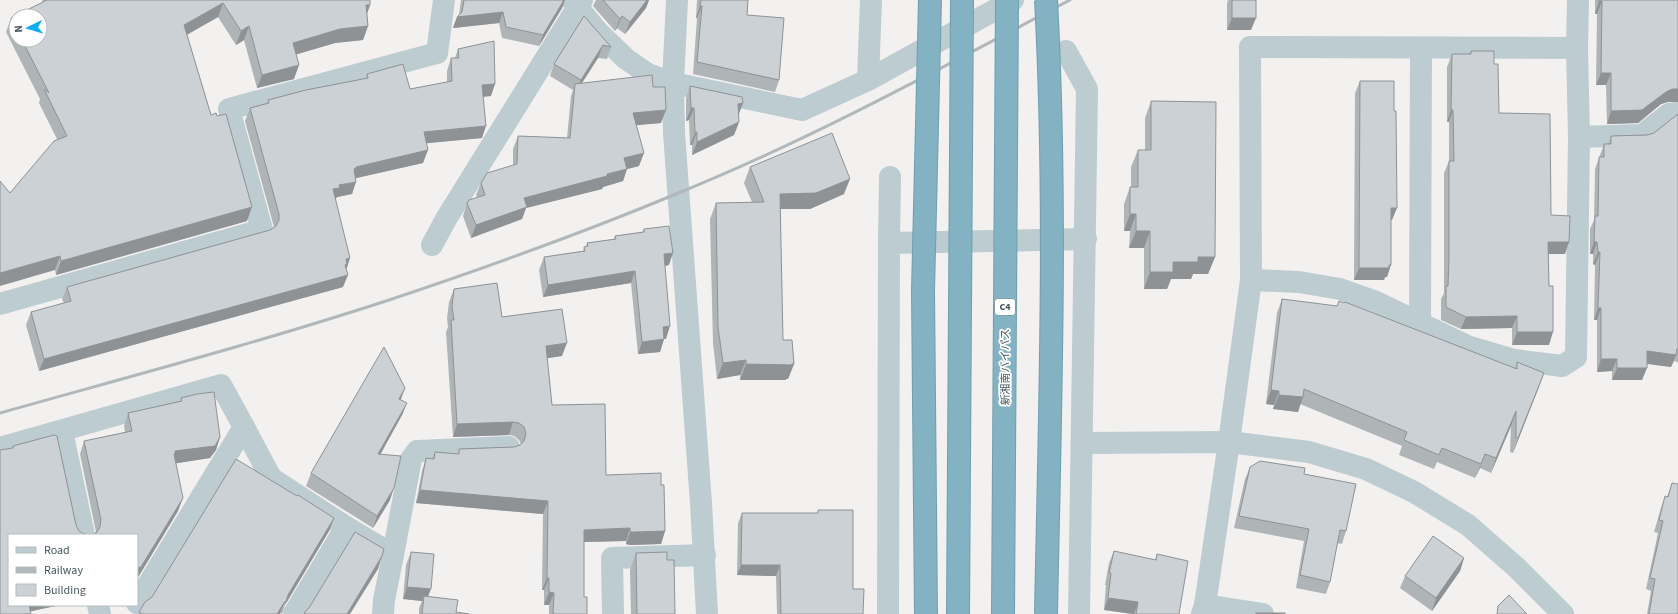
<svg xmlns="http://www.w3.org/2000/svg" width="1678" height="614" font-family="'Source Sans 3','Noto Sans JP',sans-serif">
<style>
.lines{fill:none;stroke-linecap:round;stroke-linejoin:round}
.minor{stroke:#bcccd0;stroke-width:22}
.rail{stroke:#b1b8bb;stroke-width:3}
.motorway-bridge-casing{stroke:#6e9faf;stroke-width:24;stroke-linecap:butt}
.motorway-bridge{stroke:#83b3c3;stroke-width:22}
.wall{fill:#afb4b7;fill-rule:evenodd}
.shaded-wall{fill:#8e9295}
.building{fill:#cbd1d5;stroke:#8e9295}
.labels{text-anchor:middle;dominant-baseline:central;stroke-width:3.5;stroke-linejoin:round;paint-order:stroke}
.shield{fill:#fff;stroke:#7e8c8f;stroke-width:1}
.shield-label{font-size:10px;font-weight:bold;fill:#465a5f}
.street-label{font-size:11px;fill:#465a5f;stroke:#fff}
</style>
<rect width="100%" height="100%" fill="#f3f0f0"/>
<g class="lines">
<!-- minor -->
<g class="minor">
<path d="M572 0 597 31 626 59 648 74 673 83 802 110 868 80 1013 0"/>
<path d="M677 0 673 83 674 133 701 503 707 614"/>
<path d="M1066 51 1087 89 1079 614"/>
<path d="M868 80 871 0"/>
<path d="M1579 137 1642 135 1669 114 1678 113"/>
<path d="M889 243 890 177"/>
<path d="M432 245 446 219 582 0"/>
<path d="M1251 280 1299 282 1340 289 1374 301 1467 346 1514 360 1562 366 1576 357 1579 137 1577 48"/>
<path d="M0 304 262 230 229 109 437 53 444 0"/>
<path d="M1420 324 1421 48"/>
<path d="M244 427 271 478 346 527 393 555 384 600 383 614"/>
<path d="M62 431 84 535"/>
<path d="M1082 443 1229 442 1309 452 1366 469 1414 492 1468 525 1517 568 1563 614"/>
<path d="M0 448 221 385 244 427 137 603"/>
<path d="M393 555 411 459 417 451 509 447"/>
<path d="M98 605 100 614"/>
<path d="M1205 605 1263 614"/>
<path d="M294 614 346 527"/>
<path d="M613 614 612 558 705 555"/>
<path d="M888 614 889 243 1086 239"/>
<path d="M1202 614 1205 605 1229 442 1251 280 1250 47 1577 48 1578 0"/>
</g>
<!-- rail -->
<path class="rail" d="M0 413C128 377 257 343 383 302 482 269 580 234 676 194 812 139 941 68 1070 0"/>
<!-- motorway-bridge casing -->
<g class="motorway-bridge-casing">
<g id="motorway-bridge">
<path d="M1046 0C1057 204 1050 409 1046 614"/>
<path d="M926 614 923 291 930 0"/>
<path d="M958 614 962 0"/>
<path d="M1003 614 1007 0"/>
</g>
</g>
<!-- motorway-bridge -->
<use href="#motorway-bridge" class="motorway-bridge"/>
</g>
<!-- wall -->
<g class="wall">
<path d="M42 0H370V5L367 14 368 26 363 40 335 43 296 54 294 79 257 88 244 40 236 45 218 17 187 35 211 115 247 221 56 275 55 270 10 193 57 139 39 103 40 99 6 32 11 18 43 2ZM16 16 40 40H16Z"/>
<path d="M461 0H565L562 8 539 46 502 38 499 23 453 28 457 17 459 15Z"/>
<path d="M596 0H649L646 8 625 34 617 28 615 31 593 6Z"/>
<path d="M697 0H748L747 15 779 80 775 92 693 74 697 18H696Z"/>
<path d="M1228 0H1256L1251 30H1227V3Z"/>
<path d="M1595 0H1678L1668 102 1661 104 1638 123 1607 124 1606 85H1596L1597 14H1595Z"/>
<path d="M584 16 611 47 607 59 598 58 582 83 653 87 661 123 636 125 639 166 627 169 623 181 603 187 602 189 526 208 522 219 471 238 463 216 467 203 477 197 476 195 481 183 513 166V149L518 136 567 138 571 96 573 90 550 76 554 64Z"/>
<path d="M458 49 491 96 483 97 482 138 426 143 423 163 356 178 352 194 337 197 335 200 346 270 343 287 39 371 26 325 31 312 64 303 62 299 67 287 270 230 274 227 245 121 250 108 267 103 268 100 365 79 367 74 410 89 447 82V71L451 58H455Z"/>
<path d="M1471 51 1494 64 1499 113 1551 215 1565 254H1549V345H1512V328L1461 329 1441 320V299L1444 293V173L1449 161V122H1447V67L1452 54H1469Z"/>
<path d="M1360 81 1392 220H1391L1387 277H1385L1384 280H1354L1355 93Z"/>
<path d="M690 86 743 103 738 116 739 122 734 135 692 155V145H690L689 120 686 121V99Z"/>
<path d="M1151 101 1215 257 1208 274H1193L1191 279H1171L1167 289H1144V248H1129L1130 231H1124V204L1130 187H1131V167L1138 150H1145V118Z"/>
<path d="M1678 114V362L1674 361 1671 367 1647 364 1642 380H1612V371L1597 372V320H1594L1595 265 1593 264V254H1590V229L1594 220 1595 169 1604 144H1608L1611 136 1647 135 1654 133Z"/>
<path d="M750 167 844 194 810 209H780L783 340 794 364 788 379H786V380H740V375L717 379 713 343 710 219 716 203 752 202 744 183Z"/>
<path d="M644 229 669 265 665 266 666 339H664L660 352 638 354 631 283 543 297 539 270 544 257 583 251 584 247H586L587 243 614 239 615 236 642 232Z"/>
<path d="M454 289 502 317 562 356 547 358 552 405 606 475 661 485 665 531 661 544 630 545 626 544V541L584 542V597L587 614H549V605H544V590H542L543 514 416 503 422 471 426 458 432 459 435 452 458 454 459 449 514 447 521 444 519 440 514 436 509 435 453 437 446 332 448 327 447 318 449 302Z"/>
<path d="M1282 299 1515 368 1517 362 1544 373 1513 453 1510 452 1511 426 1491 473 1480 468 1475 478 1437 462 1434 469 1399 455 1402 446 1300 404 1298 412 1273 409 1274 405 1266 404 1277 313Z"/>
<path d="M405 388 401 400 407 403 402 415 380 454 390 500 373 528 306 486 311 473Z"/>
<path d="M181 398 220 437 216 450 210 458 176 463 178 511 137 579V535L60 605 30 611 12 448 13 446 76 525 79 531 84 534 92 535 96 532 80 454 84 441 125 432 124 426 128 413 180 401Z"/>
<path d="M1250 467 1304 474 1346 531 1342 544 1337 543 1330 582 1326 594 1296 588 1304 541 1234 528 1245 479Z"/>
<path d="M1672 483 1678 614H1647L1651 591 1646 589 1658 533 1654 532 1661 508 1665 496 1667 497Z"/>
<path d="M818 510 853 589 863 614H777L776 576 737 575 738 523 742 513H817Z"/>
<path d="M334 518 329 531 285 605 282 614 280 613V614H139V612Z"/>
<path d="M1114 551 1155 560 1157 554 1179 614H1132L1104 610 1106 585H1105L1109 563Z"/>
<path d="M411 552 428 596 456 612 469 614H419V608L422 601 403 599 406 565Z"/>
<path d="M636 553 667 560 675 614H631L630 570Z"/>
<path d="M1464 558 1460 571 1432 611 1400 588 1405 576Z"/>
</g>
<!-- shaded-wall -->
<g class="shaded-wall">
<path d="M564 0H565L562 8 539 46 543 35Z"/>
<path d="M647 0H649L646 8 625 34 630 22Z"/>
<path d="M1599 1H1602L1597 14H1595Z"/>
<path d="M223 3 218 17 179 39 184 25Z"/>
<path d="M366 5H370L365 19Z"/>
<path d="M700 6H702L697 18H696Z"/>
<path d="M503 12 499 23 453 28 457 17Z"/>
<path d="M622 16 617 28 615 31 620 19Z"/>
<path d="M1232 18H1256L1251 30H1227Z"/>
<path d="M249 26 244 40 236 45 241 31Z"/>
<path d="M368 26 363 40 335 43 288 57 293 43 340 29Z"/>
<path d="M603 45 598 58 576 92 581 80Z"/>
<path d="M299 65 294 79 257 88 262 75Z"/>
<path d="M1601 73H1611L1606 85H1596Z"/>
<path d="M495 84 491 96 477 97 482 85Z"/>
<path d="M1672 89H1678V102H1668L1661 104 1638 123 1607 124 1611 111Z"/>
<path d="M743 103 738 116V104Z"/>
<path d="M691 108H694L689 120 686 121Z"/>
<path d="M666 110 661 123 628 126 633 113Z"/>
<path d="M1451 110H1453L1449 122H1447Z"/>
<path d="M739 122 734 135 692 155 697 142Z"/>
<path d="M486 126 482 138 419 144 424 132Z"/>
<path d="M697 132 692 145H690L695 133Z"/>
<path d="M428 150 423 163 352 179 354 169 356 167Z"/>
<path d="M644 153 639 166 620 171 624 158Z"/>
<path d="M627 169 623 181 603 187 602 189 526 208 522 219 471 238 476 225 524 198Z"/>
<path d="M850 179 844 194 810 209H774L780 194Z"/>
<path d="M356 182 352 194 337 197 335 200 333 189 339 185Z"/>
<path d="M252 207 247 221 56 275 61 261Z"/>
<path d="M1391 208H1397L1392 220H1387Z"/>
<path d="M1130 214H1136L1130 231H1124Z"/>
<path d="M1136 231H1150L1144 248H1129Z"/>
<path d="M1548 242H1569L1565 254H1544Z"/>
<path d="M1594 242H1597L1593 254H1590Z"/>
<path d="M1598 252H1600L1595 265 1593 264Z"/>
<path d="M673 253 669 265 660 267 664 254Z"/>
<path d="M60 256 55 270 0 286V273Z"/>
<path d="M1198 257H1215L1208 274H1193L1191 279H1171L1167 289H1144L1150 272 1173 262Z"/>
<path d="M350 258 346 271 348 275 343 287 39 371 44 359Z"/>
<path d="M1389 265H1391L1387 277H1385L1384 280H1354L1359 268Z"/>
<path d="M635 271 631 283 543 297 548 285Z"/>
<path d="M1598 308H1601L1597 320H1594Z"/>
<path d="M1517 316 1512 328 1461 329 1466 317Z"/>
<path d="M670 326 666 339H659L663 327Z"/>
<path d="M1517 332H1553L1549 345H1512Z"/>
<path d="M664 339 660 352 638 354 642 342Z"/>
<path d="M567 343 562 356 542 359 546 346Z"/>
<path d="M1647 351 1676 355 1671 367 1642 363Z"/>
<path d="M1601 359H1617L1612 371 1597 372Z"/>
<path d="M746 360 740 375 717 379 723 363Z"/>
<path d="M746 364H794L788 379H786V380H740Z"/>
<path d="M1617 368H1647L1642 380H1612Z"/>
<path d="M1544 373 1539 387 1513 453 1518 438Z"/>
<path d="M405 388 400 400 399 399Z"/>
<path d="M1271 390 1279 391 1274 405 1266 404Z"/>
<path d="M1279 395 1303 397 1298 412 1273 409Z"/>
<path d="M407 403 402 415 374 466 378 454Z"/>
<path d="M1516 411 1511 426 1491 473 1496 458Z"/>
<path d="M513 422 509 435 453 437 457 424Z"/>
<path d="M220 437 216 450 210 458 172 464 169 467 175 451Z"/>
<path d="M1485 454 1480 468 1475 478 1481 464Z"/>
<path d="M394 488 390 500 373 528 377 516Z"/>
<path d="M420 490 548 501 543 514 416 503Z"/>
<path d="M183 498 178 511 137 579V568Z"/>
<path d="M334 518 329 531 285 605 288 595Z"/>
<path d="M630 528 626 541 580 542 584 530Z"/>
<path d="M665 531 661 544 630 545 626 544 630 532Z"/>
<path d="M382 556 378 569 350 614H347Z"/>
<path d="M1464 558 1460 571 1432 611 1436 598Z"/>
<path d="M741 565H780L776 576 737 575Z"/>
<path d="M547 578H549L544 590H542Z"/>
<path d="M407 587 431 589 426 602 424 596 422 601 403 599Z"/>
<path d="M549 592 554 593 549 605H544Z"/>
<path d="M1108 598 1138 602 1134 614 1104 610Z"/>
<path d="M285 601 280 613V614H277Z"/>
<path d="M26 605H60L23 613Z"/>
</g>
<!-- building -->
<g class="building">
<path d="M47 0H370V5H366L368 26 340 29 293 43 299 65 262 75 249 26 241 31 223 3 184 25 211 115 216 113 217 116 226 114 252 207 61 261 60 256 0 273V181L10 193 54 141 67 136 44 89 49 93 22 40H40V16H16V27L11 18Z"/>
<path d="M464 0H564L543 35 506 27 503 12 457 17 462 12Z"/>
<path d="M603 0H647L630 22 622 16 620 19Z"/>
<path d="M701 0H748L747 15 784 18 779 80 697 62 702 6H700Z"/>
<rect x="1232" y="0" width="24" height="18"/>
<path d="M1599 0H1678V89H1672L1666 92 1642 110 1611 111V73H1601L1602 1H1599Z"/>
<path d="M584 16 611 47 603 45 581 80 554 64Z"/>
<path d="M494 41 495 84 482 85 486 126 424 132 428 150 356 167V168L354 169 356 182 339 185 340 188 333 189 350 258 346 259 347 264 345 265 348 275 44 359 31 312 71 301 67 287 270 230 276 226 279 220V214L250 108 269 103 268 100 306 90 368 78 367 74 403 64 410 89 452 81 451 58H459L458 49Z"/>
<path d="M1471 51H1494V64H1498L1499 113 1550 114 1551 215 1570 216 1569 242H1548L1549 286H1553V332H1517V316L1466 317 1446 307V286H1448L1449 259V161H1454L1453 110H1451L1452 54H1471Z"/>
<path d="M652 75 653 87H665L666 110 633 113 644 153 624 158 627 169 607 174V176L524 198 527 207 476 225 467 203 469 200 485 195 481 183 487 173 517 164 518 136 570 138 575 84Z"/>
<path d="M1360 81H1394V111H1396L1397 208H1391V265H1389V268H1359Z"/>
<path d="M690 86 742 97 743 103 738 104 739 122 697 142V132L695 133 694 108H691Z"/>
<path d="M1151 101 1216 102 1215 257H1198V262H1173V272H1150V231H1136V214H1130V187H1138V150H1151Z"/>
<path d="M1678 114V349H1677L1676 355 1647 351V368H1617V359H1601V308H1598L1600 252H1598L1597 242H1594L1595 216H1598L1599 157H1604V144H1611V136L1647 135 1654 133Z"/>
<path d="M832 133 850 179 816 193 780 194 783 340H792L794 364H792L791 365 746 364V360L723 363 718 327 716 203 764 202 750 167Z"/>
<path d="M669 226 673 253 664 254 670 326 663 327 664 339 642 342 635 271 548 285 544 257 585 251 584 247 588 246 587 243 616 239 615 236 644 232V229Z"/>
<path d="M497 283 502 317 562 309 567 343 546 346 552 405 605 404 606 475 661 473V485H664L665 531 634 532H630V528L584 530V597H587V614H553L554 593 549 592V578H547L548 501 420 490 426 458 434 459 435 452 459 454V449L514 447 520 445 524 441 526 434 524 427 519 423 513 422 457 424 451 320H454L452 306 454 289Z"/>
<path d="M1282 299 1337 306 1339 301 1344 303 1345 302 1517 369V362L1544 373 1518 438H1516V411L1496 458 1485 454 1481 464 1442 448 1439 455 1404 440 1407 432 1304 389 1303 397 1279 395V391L1271 390Z"/>
<path d="M384 347 405 388 399 399 407 403 378 454 401 456 394 488 377 516 311 473Z"/>
<path d="M214 392 220 437 215 446 175 451V454H174L183 498 141 567 137 568V535H9V605H29L31 614H0V450L13 448V446L54 435 57 436 76 525 79 531 84 534 92 535 97 532 100 527 101 520 84 441 132 431 128 413 182 401 181 398 197 394Z"/>
<path d="M236 459 297 496 298 495 334 518 288 595 286 602 285 601 277 614H143L139 612 145 602 152 597Z"/>
<path d="M1260 461 1305 468 1304 474 1356 484 1346 531 1340 530 1330 582 1300 575 1309 529 1239 516 1250 467Z"/>
<path d="M1672 483 1678 484V614H1649L1655 579 1650 578 1663 521 1659 520 1665 496 1668 497Z"/>
<path d="M818 510H853V589H864L863 614H781L780 565H741L742 513H818Z"/>
<path d="M355 532 384 549 382 556 347 614H307L304 613 309 608Z"/>
<path d="M1433 536 1464 558 1436 598 1405 576Z"/>
<path d="M1114 551 1156 560 1157 554 1188 561 1179 614H1136L1138 602 1108 598 1111 573H1109Z"/>
<path d="M411 552 434 554 431 589 407 587Z"/>
<path d="M667 552V560H674L675 614H637L636 553Z"/>
<path d="M1509 595 1527 614H1497L1498 606Z"/>
<path d="M424 596 458 600 456 612 469 614H422Z"/>
<rect x="1256" y="613" width="29" height="1"/>
</g>
<g class="labels">
<!-- shield labels -->
<rect class="shield" x="995" y="299" width="20" height="16" rx="3"/>
<g class="shield-label">
<text x="1005" y="307">C4</text>
</g>
<!-- street labels -->
<g class="street-label">
<text transform="translate(1005 367) rotate(-90)">新湘南バイパス</text>
</g>
</g>
<!-- legend -->
<rect x="8" y="534" width="130" height="72" fill="#ffffff" stroke="#b5bdbf"/>
<rect x="16" y="547" width="20" height="6" fill="#bcccd0" stroke="#b5bdbf"/>
<text x="44" y="554" font-size="12" fill="#465a5f">Road</text>
<rect x="16" y="567" width="20" height="6" fill="#b1b8bb" stroke="#b5bdbf"/>
<text x="44" y="574" font-size="12" fill="#465a5f">Railway</text>
<rect x="16" y="584" width="20" height="12" fill="#cbd1d5" stroke="#b5bdbf"/>
<text x="44" y="594" font-size="12" fill="#465a5f">Building</text>
<!-- north arrow -->
<g transform="translate(28 28) rotate(265)"><circle r="19" fill="#ffffff" stroke="#b5bdbf"/>
<path d="M0-3L7 15L0 10L-7 15Z" fill="#08aef5"/>
<text y="-6" font-size="11" font-weight="bold" text-anchor="middle" fill="#465a5f">N</text>
</g>
</svg>
